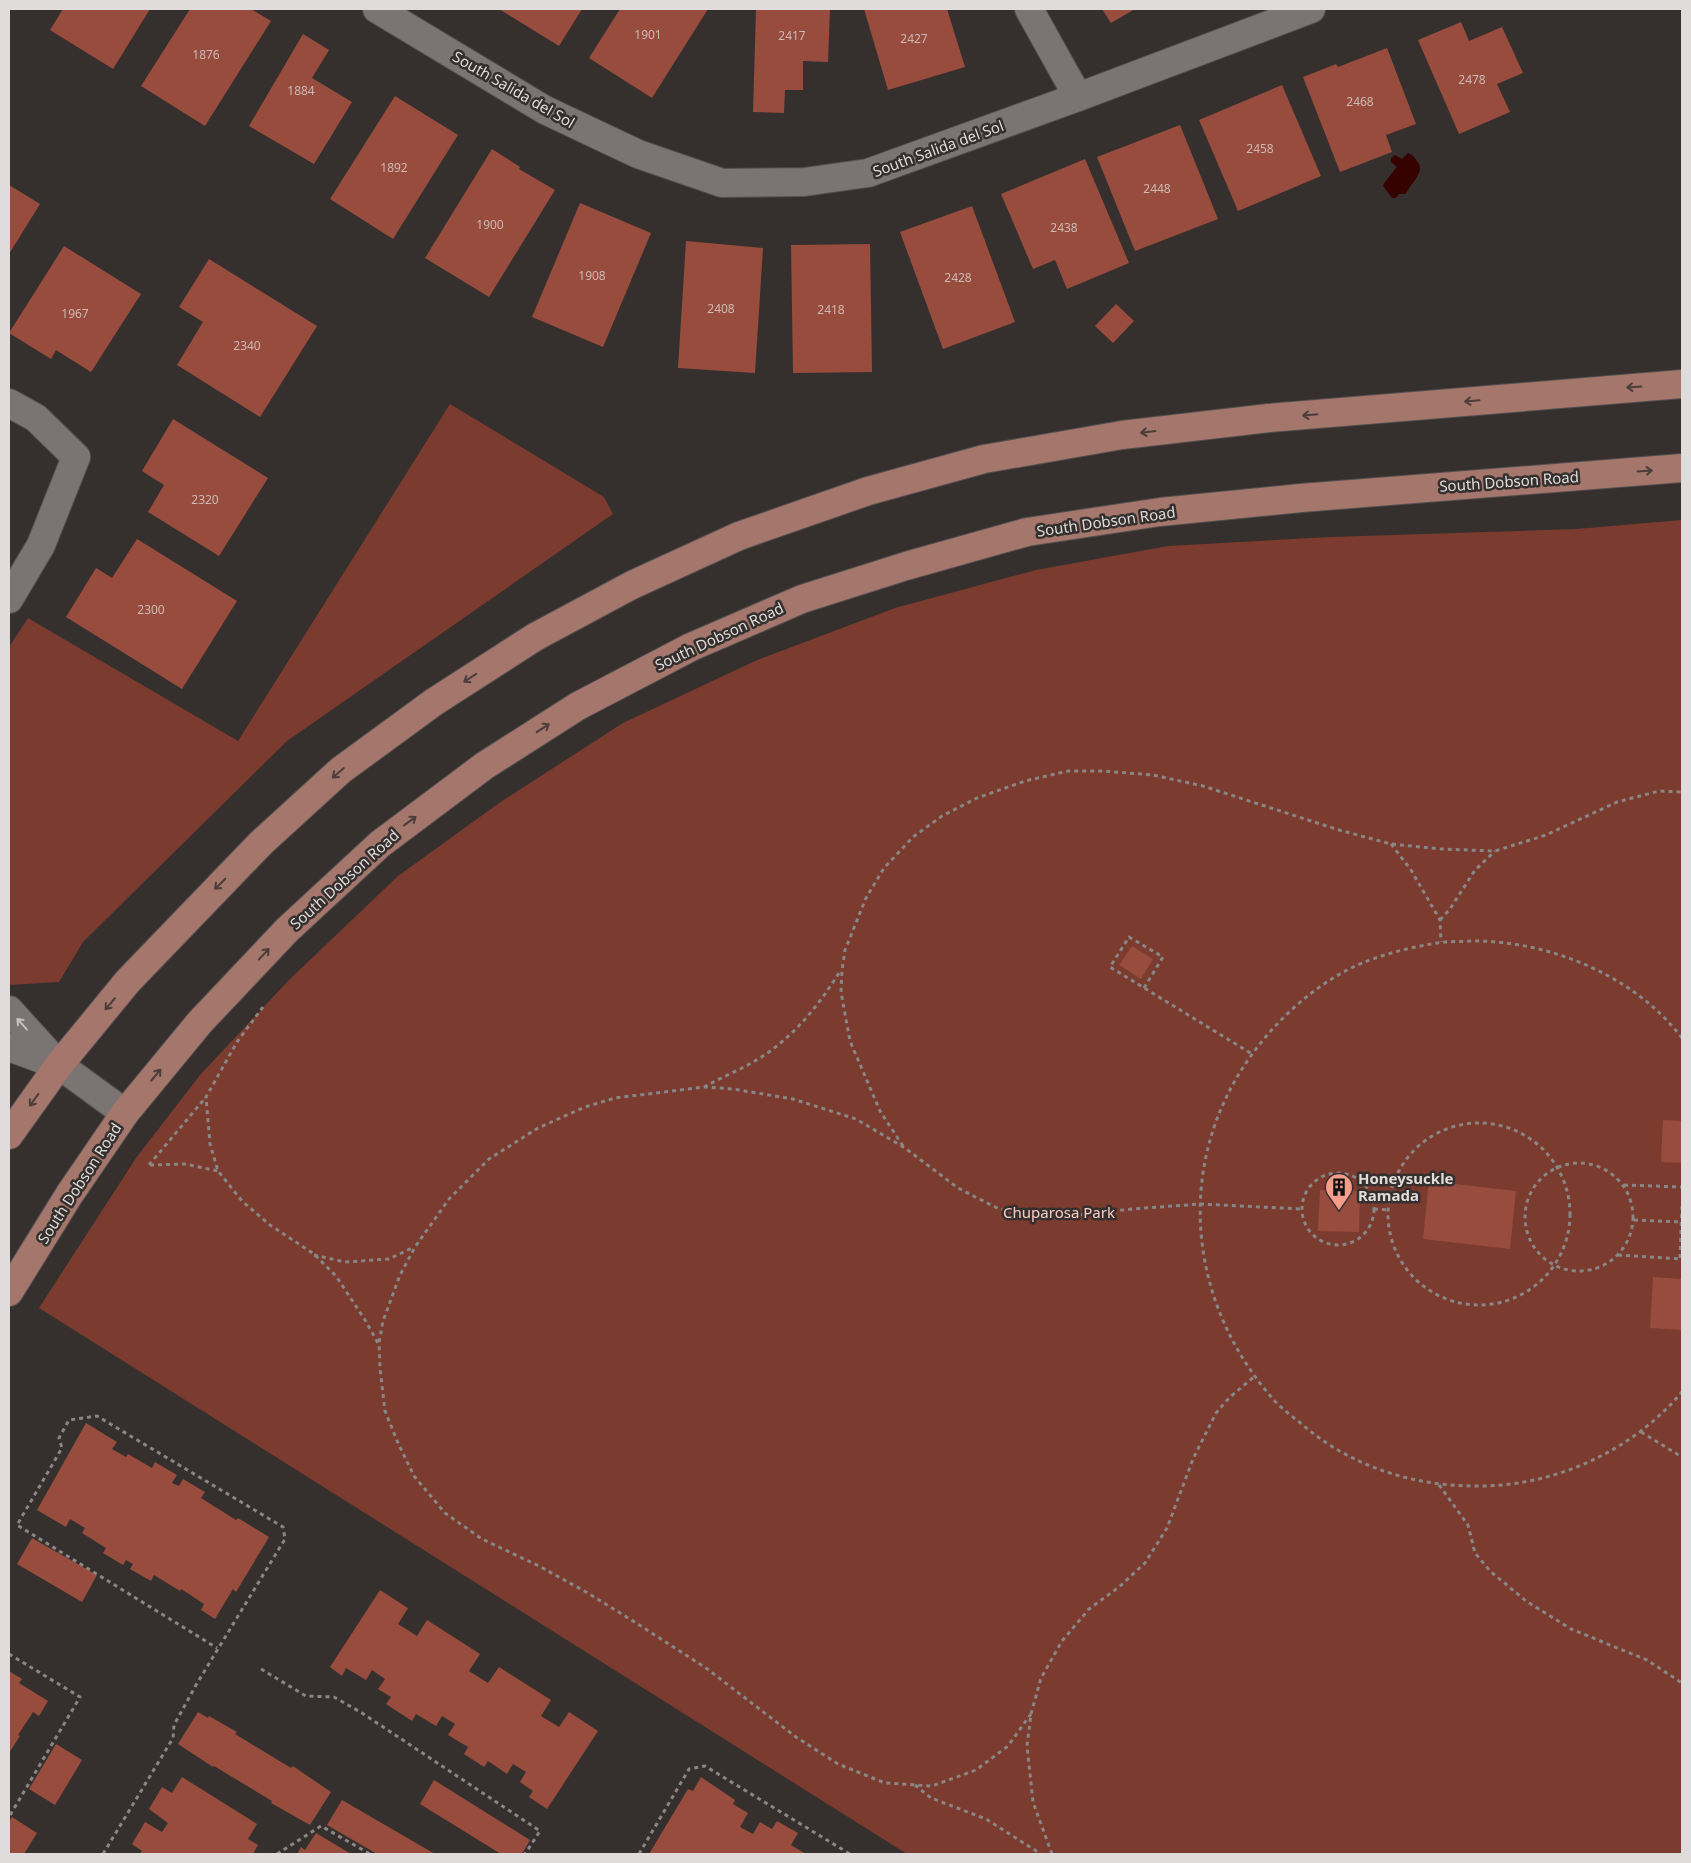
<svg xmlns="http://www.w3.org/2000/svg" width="1691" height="1863" font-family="'Noto Sans',sans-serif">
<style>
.green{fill:#7b3b2e}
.water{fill:#360200}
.building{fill:#984c3d}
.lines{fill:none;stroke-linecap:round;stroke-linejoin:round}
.minor-casing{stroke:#534f4e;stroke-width:30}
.major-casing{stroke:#534f4e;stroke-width:30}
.path{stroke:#8a8685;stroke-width:3;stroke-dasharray:4 4;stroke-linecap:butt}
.minor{stroke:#7a7472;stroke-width:28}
.major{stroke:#a4766c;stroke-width:28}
.oneway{stroke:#4b3e3a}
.oneway2{stroke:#c6c2c1}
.labels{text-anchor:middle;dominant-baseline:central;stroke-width:5;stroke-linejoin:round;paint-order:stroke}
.number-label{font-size:12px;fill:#cdb8b4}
.street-label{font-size:15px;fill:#dfdcdb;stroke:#35302e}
.poi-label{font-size:15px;font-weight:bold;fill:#dfdcdb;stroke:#35302e;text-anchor:start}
.park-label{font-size:15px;fill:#faccc1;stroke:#35302e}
</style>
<rect width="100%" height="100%" fill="#35302e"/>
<!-- green -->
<g class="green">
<path d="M450 404 604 497 613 514 287 741 83 942 59 982 9 985V647L28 618 238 741Z"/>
<path d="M1682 520V1854H907L39 1308 136 1158 200 1075 289 980 398 876 502 801 623 723 755 661 895 608 1036 570 1168 546 1330 537 1576 529Z"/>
</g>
<!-- water -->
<path class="water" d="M1408 153C1413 155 1414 157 1417 161 1426 171 1412 182 1407 192L1405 194H1399L1396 198H1392L1383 186C1383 184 1395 169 1397 167L1391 162V158L1395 155 1402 159Z"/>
<!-- building -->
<g class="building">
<path d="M63 9H150L113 69 50 30Z"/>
<path d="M190 9H251L271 21 205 126 141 86Z"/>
<path d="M499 9H582L559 46Z"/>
<path d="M620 9H708L652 98 589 58Z"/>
<path d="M756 9H830L828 62 803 61V90H785L784 113 753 112Z"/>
<path d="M864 9H947L965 67 888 90Z"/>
<path d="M1102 9H1135L1111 23Z"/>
<path d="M1461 22 1469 41 1502 27 1523 73 1497 84 1510 112 1459 134 1418 40Z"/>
<path d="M303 34 329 50 312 78 352 102 314 164 249 126Z"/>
<path d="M1387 48 1416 124 1386 135 1392 152 1340 172 1303 77 1336 64 1338 67Z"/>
<path d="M1282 85 1321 176 1238 211 1199 120Z"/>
<path d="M395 96 458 135 393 239 330 199Z"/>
<path d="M1180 125 1218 219 1135 251 1097 157Z"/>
<path d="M492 149 520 167 519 169 555 190 489 297 425 258Z"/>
<path d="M1085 159 1129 263 1067 289 1055 260 1033 269 1001 194Z"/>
<path d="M9 185 40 204 9 254Z"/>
<path d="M580 203 651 233 603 347 532 317Z"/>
<path d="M972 206 1015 322 943 349 900 232Z"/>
<path d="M686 241 763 248 755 373 678 368Z"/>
<path d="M870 244 872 372 793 373 791 245Z"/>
<path d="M64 246 141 294 91 372 56 350 51 359 9 333Z"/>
<path d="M209 259 317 326 260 417 177 365 203 322 179 307Z"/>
<path d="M1116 304 1134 321 1113 343 1095 326Z"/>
<path d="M173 419 268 478 219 556 148 512 164 485 142 471Z"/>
<path d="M137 539 237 601 182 689 66 617 96 568 112 578Z"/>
<path d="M1132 946 1153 959 1141 979 1119 965Z"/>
<path d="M1663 1120 1682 1121V1163L1661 1162Z"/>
<path d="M1429 1181 1516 1191 1510 1249 1423 1239Z"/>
<path d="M1320 1190 1360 1191 1359 1232 1318 1231Z"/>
<path d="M1653 1277 1682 1279V1330L1650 1328Z"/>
<path d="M86 1423 117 1442 112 1449 126 1457 128 1454 152 1468 155 1462 177 1475 172 1483 179 1486 183 1479 205 1492 201 1498 236 1520 238 1518 269 1537 236 1592 233 1589 215 1619 201 1610 204 1604 192 1596 181 1589 180 1591 154 1575 151 1581 130 1569 133 1564 126 1560 123 1565 103 1553 106 1548 82 1533 85 1528 70 1519 66 1527 37 1510Z"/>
<path d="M32 1538 97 1575 82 1602 17 1564Z"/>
<path d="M380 1590 408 1608 398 1624 417 1636 427 1620 480 1654 469 1671 488 1683 499 1667 551 1700 541 1716 559 1727 569 1712 598 1731 547 1809 529 1797 533 1791 520 1782 526 1772 513 1764 507 1774 488 1761 484 1767 464 1754 468 1747 448 1735 455 1724 442 1716 436 1726 416 1714 412 1721 386 1704 391 1697 378 1689 385 1679 372 1670 366 1680 346 1668 342 1676 330 1667Z"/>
<path d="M9 1671 22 1679 19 1683 48 1701 39 1716 33 1712 18 1735 20 1736 9 1753Z"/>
<path d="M198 1712 208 1718 209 1716 237 1732 235 1734 291 1768 293 1766 331 1792 310 1825 271 1803 272 1801 214 1766 213 1767 178 1744Z"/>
<path d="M56 1744 82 1760 55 1805 29 1789Z"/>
<path d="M182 1777 257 1824 248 1839 258 1845 253 1854H140L142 1851 132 1844 145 1822 162 1832 168 1823 149 1809 162 1787 172 1793Z"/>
<path d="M701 1777 735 1800 733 1804 748 1813 740 1827 753 1834 760 1822 772 1829 777 1821 798 1833 791 1845 806 1854H649L688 1789 693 1791Z"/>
<path d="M434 1780 530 1840 522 1854H501L420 1804Z"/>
<path d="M342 1800 435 1854H377L327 1825Z"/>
<path d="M12 1817 37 1833 24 1854H9V1822Z"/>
<path d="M316 1833 351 1854H297L301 1847 305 1850Z"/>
</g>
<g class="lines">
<!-- minor casing -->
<g class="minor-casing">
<g id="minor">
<path d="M377 9 545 110 638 154 722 183 804 182 868 173 1078 97 1311 9"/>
<path d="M1029 9 1078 97"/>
<path d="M9 403 36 418 76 457 41 545 9 599"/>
<path d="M9 1010 59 1065 125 1113"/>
<path d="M9 1047 55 1064"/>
</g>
</g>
<!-- major casing -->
<g class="major-casing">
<g id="major">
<path d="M9 1135 59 1065 128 981 261 843 341 770 434 702 535 637 632 585 739 536 868 491 984 459 1122 435 1269 418 1682 384"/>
<path d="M9 1292 69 1195 125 1113 200 1022 287 930 380 844 484 766 578 706 691 647 802 599 906 566 1027 532 1160 512 1301 498 1682 468"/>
</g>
</g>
<!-- path -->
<g class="path">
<path d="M1391 844 1411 870 1440 920 1441 942"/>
<path d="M1440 920 1450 909 1475 870 1495 851"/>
<path d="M1144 988 1163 957 1129 937 1110 967 1252 1054"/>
<path d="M263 1007 237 1042 206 1097 210 1144 218 1171 242 1201 270 1225 314 1254 336 1276 365 1320 378 1343"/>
<path d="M1682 1038C1634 975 1548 940 1470 941 1459 942 1448 941 1437 943 1406 948 1375 956 1347 970 1310 990 1278 1019 1253 1053 1174 1160 1186 1300 1273 1399 1280 1407 1289 1414 1298 1421 1350 1467 1414 1487 1482 1486 1558 1485 1633 1450 1682 1392"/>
<path d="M704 1087C724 1076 747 1067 766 1054 798 1032 820 1003 841 970"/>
<circle cx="1479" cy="1214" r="91"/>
<path d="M903 1146 880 1111 850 1041 841 992 842 970 845 950 866 898 884 868 913 837 942 816 977 798 1025 781 1068 771H1103L1153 775 1203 786 1339 830 1391 844 1441 849 1495 851 1546 835 1617 802 1659 791 1682 792"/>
<circle cx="1579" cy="1217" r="54"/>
<path d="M149 1165 206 1097"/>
<path d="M150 1165 185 1164 218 1171"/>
<circle cx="1338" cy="1209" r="36"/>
<path d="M1624 1185 1682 1187"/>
<path d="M1374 1209 1388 1210"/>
<path d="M1634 1220 1681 1222"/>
<path d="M314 1255 345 1262 389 1259 414 1247"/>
<path d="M1618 1255 1682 1259"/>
<path d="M1680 1258 1682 1204"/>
<path d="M1641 1432 1682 1457"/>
<path d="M1439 1485 1468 1525 1475 1553 1490 1571 1526 1601 1571 1629 1647 1660 1682 1683"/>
<path d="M9 1654 80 1697 9 1817"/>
<path d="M261 1669 306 1696 334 1697 362 1713 540 1831 525 1854"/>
<path d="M1031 1714 1008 1746 976 1770 932 1786 885 1783 838 1764 796 1737 706 1668 633 1621 586 1592 539 1566 482 1539 445 1513 414 1476 398 1443 385 1411 380 1368 379 1343 383 1321 400 1275 415 1247 449 1199 489 1159 538 1128 585 1107 615 1098 704 1087 733 1089 793 1099 856 1119 905 1148 958 1188 999 1209 1052 1218 1132 1209 1200 1204 1302 1209"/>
<path d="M915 1785 931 1798 986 1819 1041 1854"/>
<path d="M103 1854 173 1738 174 1725 196 1685 285 1539 283 1527 97 1416 69 1420 59 1438 62 1448 17 1525 217 1648"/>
<path d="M277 1854 321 1826 370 1854"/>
<path d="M639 1854 689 1769 705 1766 850 1854"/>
<path d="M1052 1854 1033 1802 1027 1746 1031 1714 1041 1678 1062 1641 1089 1609 1119 1587 1145 1563 1167 1528 1193 1459 1216 1413 1230 1397 1255 1376"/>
</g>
<!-- minor -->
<use href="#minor" class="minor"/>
<!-- major -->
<use href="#major" class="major"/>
</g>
<!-- one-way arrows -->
<defs><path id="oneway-shaft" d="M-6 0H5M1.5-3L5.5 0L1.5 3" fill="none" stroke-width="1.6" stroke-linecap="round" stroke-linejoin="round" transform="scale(1.25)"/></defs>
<g class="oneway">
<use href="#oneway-shaft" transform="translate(1634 387) rotate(176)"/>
<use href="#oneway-shaft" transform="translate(1472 401) rotate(175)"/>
<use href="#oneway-shaft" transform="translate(1310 415) rotate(175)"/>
<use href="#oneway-shaft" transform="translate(1148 432) rotate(173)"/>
<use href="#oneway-shaft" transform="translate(1645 471) rotate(-4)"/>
<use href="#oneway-shaft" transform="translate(470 678) rotate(147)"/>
<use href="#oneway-shaft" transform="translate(543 728) rotate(-33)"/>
<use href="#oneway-shaft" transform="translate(338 773) rotate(140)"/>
<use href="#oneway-shaft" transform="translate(410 821) rotate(-36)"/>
<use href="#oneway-shaft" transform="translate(220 884) rotate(135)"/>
<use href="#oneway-shaft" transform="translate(264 954) rotate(-47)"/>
<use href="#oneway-shaft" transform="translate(110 1004) rotate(130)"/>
<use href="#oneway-shaft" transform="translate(156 1075) rotate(-50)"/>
<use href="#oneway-shaft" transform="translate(34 1100) rotate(126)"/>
</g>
<use class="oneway2" href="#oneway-shaft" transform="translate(22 1024) rotate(-132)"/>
<!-- icons -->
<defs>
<g id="building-pin" transform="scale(1.4375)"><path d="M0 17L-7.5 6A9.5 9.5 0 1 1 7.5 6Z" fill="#f49d8b" stroke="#35302e"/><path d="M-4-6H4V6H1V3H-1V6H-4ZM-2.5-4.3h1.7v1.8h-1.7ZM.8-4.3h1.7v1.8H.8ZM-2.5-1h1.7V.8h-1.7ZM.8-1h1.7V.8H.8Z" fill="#111"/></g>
</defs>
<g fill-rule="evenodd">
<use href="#building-pin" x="1339" y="1187"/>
</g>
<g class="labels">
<!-- number labels -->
<g class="number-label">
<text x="648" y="34">1901</text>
<text x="792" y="35">2417</text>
<text x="914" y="38">2427</text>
<text x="206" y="54">1876</text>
<text x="1472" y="79">2478</text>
<text x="301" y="90">1884</text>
<text x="1360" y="101">2468</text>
<text x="1260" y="148">2458</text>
<text x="394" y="167">1892</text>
<text x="1157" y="188">2448</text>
<text x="490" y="224">1900</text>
<text x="1064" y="227">2438</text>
<text x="592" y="275">1908</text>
<text x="958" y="277">2428</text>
<text x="721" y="308">2408</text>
<text x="831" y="309">2418</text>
<text x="75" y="313">1967</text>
<text x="247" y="345">2340</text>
<text x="205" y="499">2320</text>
<text x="151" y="609">2300</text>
</g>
<!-- street labels -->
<g class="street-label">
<text transform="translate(514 89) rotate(30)">South Salida del Sol</text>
<text transform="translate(938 148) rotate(-20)">South Salida del Sol</text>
<text transform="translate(1509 481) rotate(-4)">South Dobson Road</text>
<text transform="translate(1106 521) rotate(-8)">South Dobson Road</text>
<text transform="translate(719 636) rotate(-25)">South Dobson Road</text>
<text transform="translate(344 879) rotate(-42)">South Dobson Road</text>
<text transform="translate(79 1183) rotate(-57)">South Dobson Road</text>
</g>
<!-- poi labels -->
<g class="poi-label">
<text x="1358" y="1178">Honeysuckle<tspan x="1358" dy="17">Ramada</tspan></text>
</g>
<!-- park labels -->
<g class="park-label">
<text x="1059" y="1212">Chuparosa Park</text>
</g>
</g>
<!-- border -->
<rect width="1691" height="1863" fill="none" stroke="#dfdcdb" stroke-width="20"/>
</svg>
